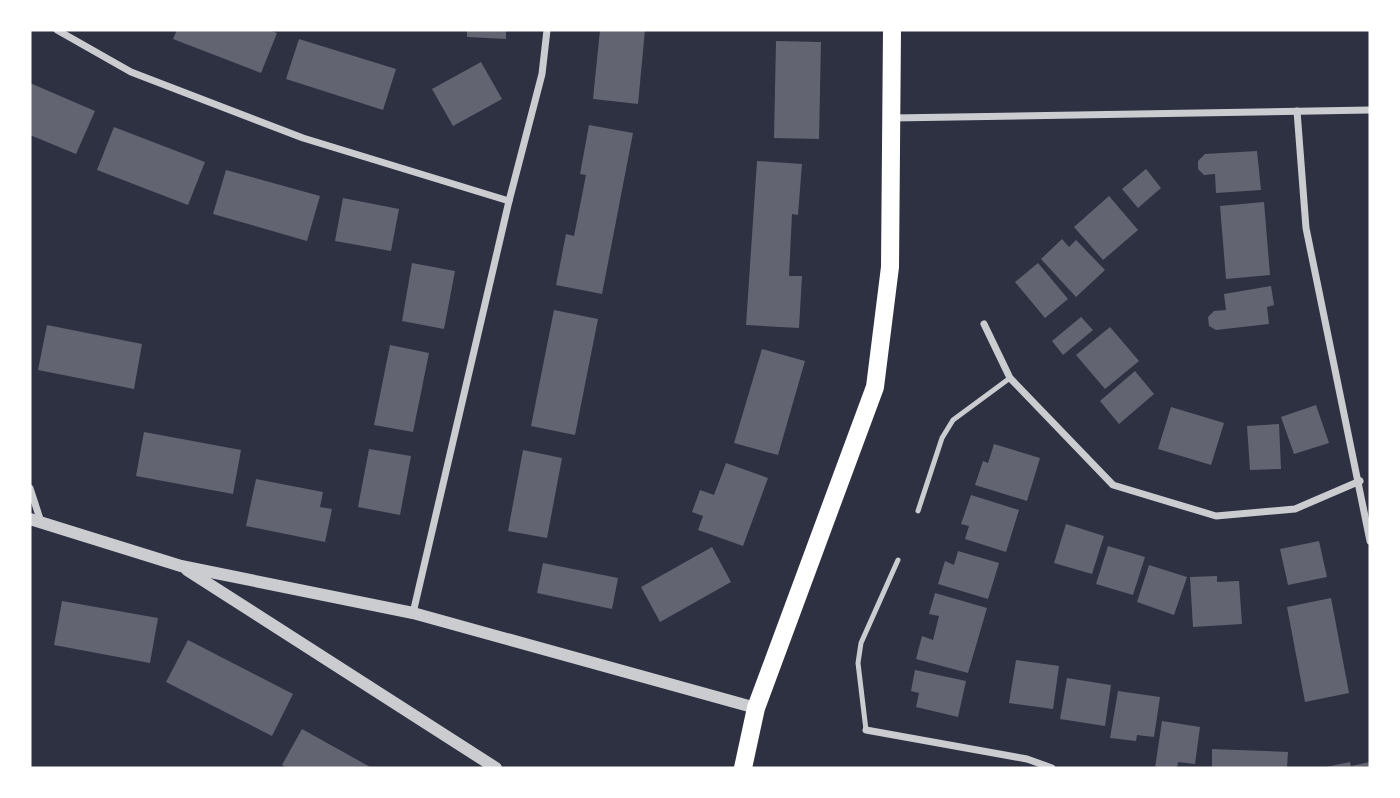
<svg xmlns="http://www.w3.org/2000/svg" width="1400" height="798" font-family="Lato,sans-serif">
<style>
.building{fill:#626471}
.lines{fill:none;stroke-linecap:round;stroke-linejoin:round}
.service{stroke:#caccd0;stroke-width:5}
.minor{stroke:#caccd0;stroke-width:7}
.tertiary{stroke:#caccd0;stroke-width:12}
.primary{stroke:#fff;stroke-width:18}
</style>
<rect width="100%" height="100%" fill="#2d3142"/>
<!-- building -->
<g class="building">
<path d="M177 30H269L277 33 261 73 173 39Z"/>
<path d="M467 30H506V39L467 37Z"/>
<path d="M600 30H645L638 104 593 99Z"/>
<path d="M299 39 396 69 383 110 286 79Z"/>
<path d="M776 41 821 42 819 139 774 138Z"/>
<path d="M481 62 502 99 453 126 432 89Z"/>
<path d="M30 83 95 111 76 154 30 135Z"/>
<path d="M589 125 633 133 602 294 556 285 566 234 574 236 586 175 580 174Z"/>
<path d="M114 127 205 162 188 205 97 170Z"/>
<path d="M1257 151 1261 190 1216 193 1215 174 1204 175 1198 169V161L1205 154Z"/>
<path d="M757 161 802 164 798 215 792 214 789 276H802L799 328 746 325Z"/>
<path d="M1146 169 1161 188 1138 208 1122 189Z"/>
<path d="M226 170 320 196 307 241 213 214Z"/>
<path d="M1109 196 1138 230 1103 260 1074 227Z"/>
<path d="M343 198 399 209 391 251 335 241Z"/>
<path d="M1264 202 1270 275 1226 279 1220 206Z"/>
<path d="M1062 239 1069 247 1076 240 1105 270 1076 297 1041 259Z"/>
<path d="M412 263 455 271 444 329 402 321Z"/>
<path d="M1038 263 1068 299 1045 318 1015 282Z"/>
<path d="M1271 286 1274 305 1267 307 1269 324 1216 330 1209 326 1208 317 1214 311 1226 310 1224 294Z"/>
<path d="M554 310 598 319 575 435 531 426Z"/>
<path d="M1081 317 1093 330 1063 355 1052 341Z"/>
<path d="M47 325 142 344 134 389 38 370Z"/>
<path d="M1110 327 1139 361 1105 389 1076 355Z"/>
<path d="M390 345 429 353 413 432 374 425Z"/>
<path d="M762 349 805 361 778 455 734 443Z"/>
<path d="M1135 371 1154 394 1119 424 1100 401Z"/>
<path d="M1316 405 1329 443 1294 454 1281 417Z"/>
<path d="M1171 407 1224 423 1211 465 1158 449Z"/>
<path d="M1279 424 1281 469 1250 470 1247 426Z"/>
<path d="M144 432 241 450 233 494 136 476Z"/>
<path d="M994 444 1040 458 1027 501 975 485 983 461 988 463Z"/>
<path d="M369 449 411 456 400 515 358 507Z"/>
<path d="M523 450 562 458 547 538 508 531Z"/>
<path d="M726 463 768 478 743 546 698 530 703 516 692 512 700 490 714 495Z"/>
<path d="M256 479 323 492 320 507 332 509 325 542 246 526Z"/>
<path d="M971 495 1019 510 1006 552 965 539 969 526 961 524Z"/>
<path d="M1066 524 1104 536 1092 574 1054 563Z"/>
<path d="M1319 541 1327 577 1288 585 1280 549Z"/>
<path d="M1108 546 1145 557 1133 595 1096 584Z"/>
<path d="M712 547 731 582 660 622 641 587Z"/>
<path d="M958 551 999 563 988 599 938 584 945 561 954 565Z"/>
<path d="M543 563 618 578 612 609 537 593Z"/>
<path d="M1149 565 1187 577 1174 615 1137 602Z"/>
<path d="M1217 576V582L1239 581 1242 624 1193 627 1190 577Z"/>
<path d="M935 593 987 608 968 673 916 659 922 636 933 640 939 616 929 614Z"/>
<path d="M1331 598 1349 693 1305 702 1287 607Z"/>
<path d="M62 601 158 618 150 663 54 645Z"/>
<path d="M188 640 293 694 272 736 166 682Z"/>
<path d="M1016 660 1059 666 1053 709 1009 703Z"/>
<path d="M915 670 966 681 958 717 916 707 919 693 911 691Z"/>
<path d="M1067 678 1111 685 1105 726 1060 719Z"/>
<path d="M1118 691 1160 697 1154 737 1137 735 1136 741 1110 738Z"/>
<path d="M1162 721 1200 727 1195 764 1178 762 1177 768H1155Z"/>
<path d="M302 729 372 768H288L282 765Z"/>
<path d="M1212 749 1288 752 1287 768H1212Z"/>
<path d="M1350 762 1351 766 1370 762V768H1321Z"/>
</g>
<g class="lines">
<!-- service -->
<g class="service">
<path d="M918 511 942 438 953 420 1010 378"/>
<path d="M866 730 858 663 861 643 898 560"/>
</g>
<!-- minor -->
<g class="minor">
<path d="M57 30 131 72 303 138 509 201"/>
<path d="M1297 111 1306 228 1370 541"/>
<path d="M892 118 1370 110"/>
<path d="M984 324 1010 378 1113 485 1216 516 1295 509 1360 481"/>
<path d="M30 488 41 522"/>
<path d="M413 613 509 201 542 74 547 30"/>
<path d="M866 730 1027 759 1052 768"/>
</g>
<!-- tertiary -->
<g class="tertiary">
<path d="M30 519 181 566 413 613 756 708"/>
<path d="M187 570 496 768"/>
</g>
<!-- primary -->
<path class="primary" d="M743 768 756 708 875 387 890 267 892 30"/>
</g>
<!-- border -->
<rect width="1400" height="798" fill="none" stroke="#ffffff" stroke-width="63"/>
</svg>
